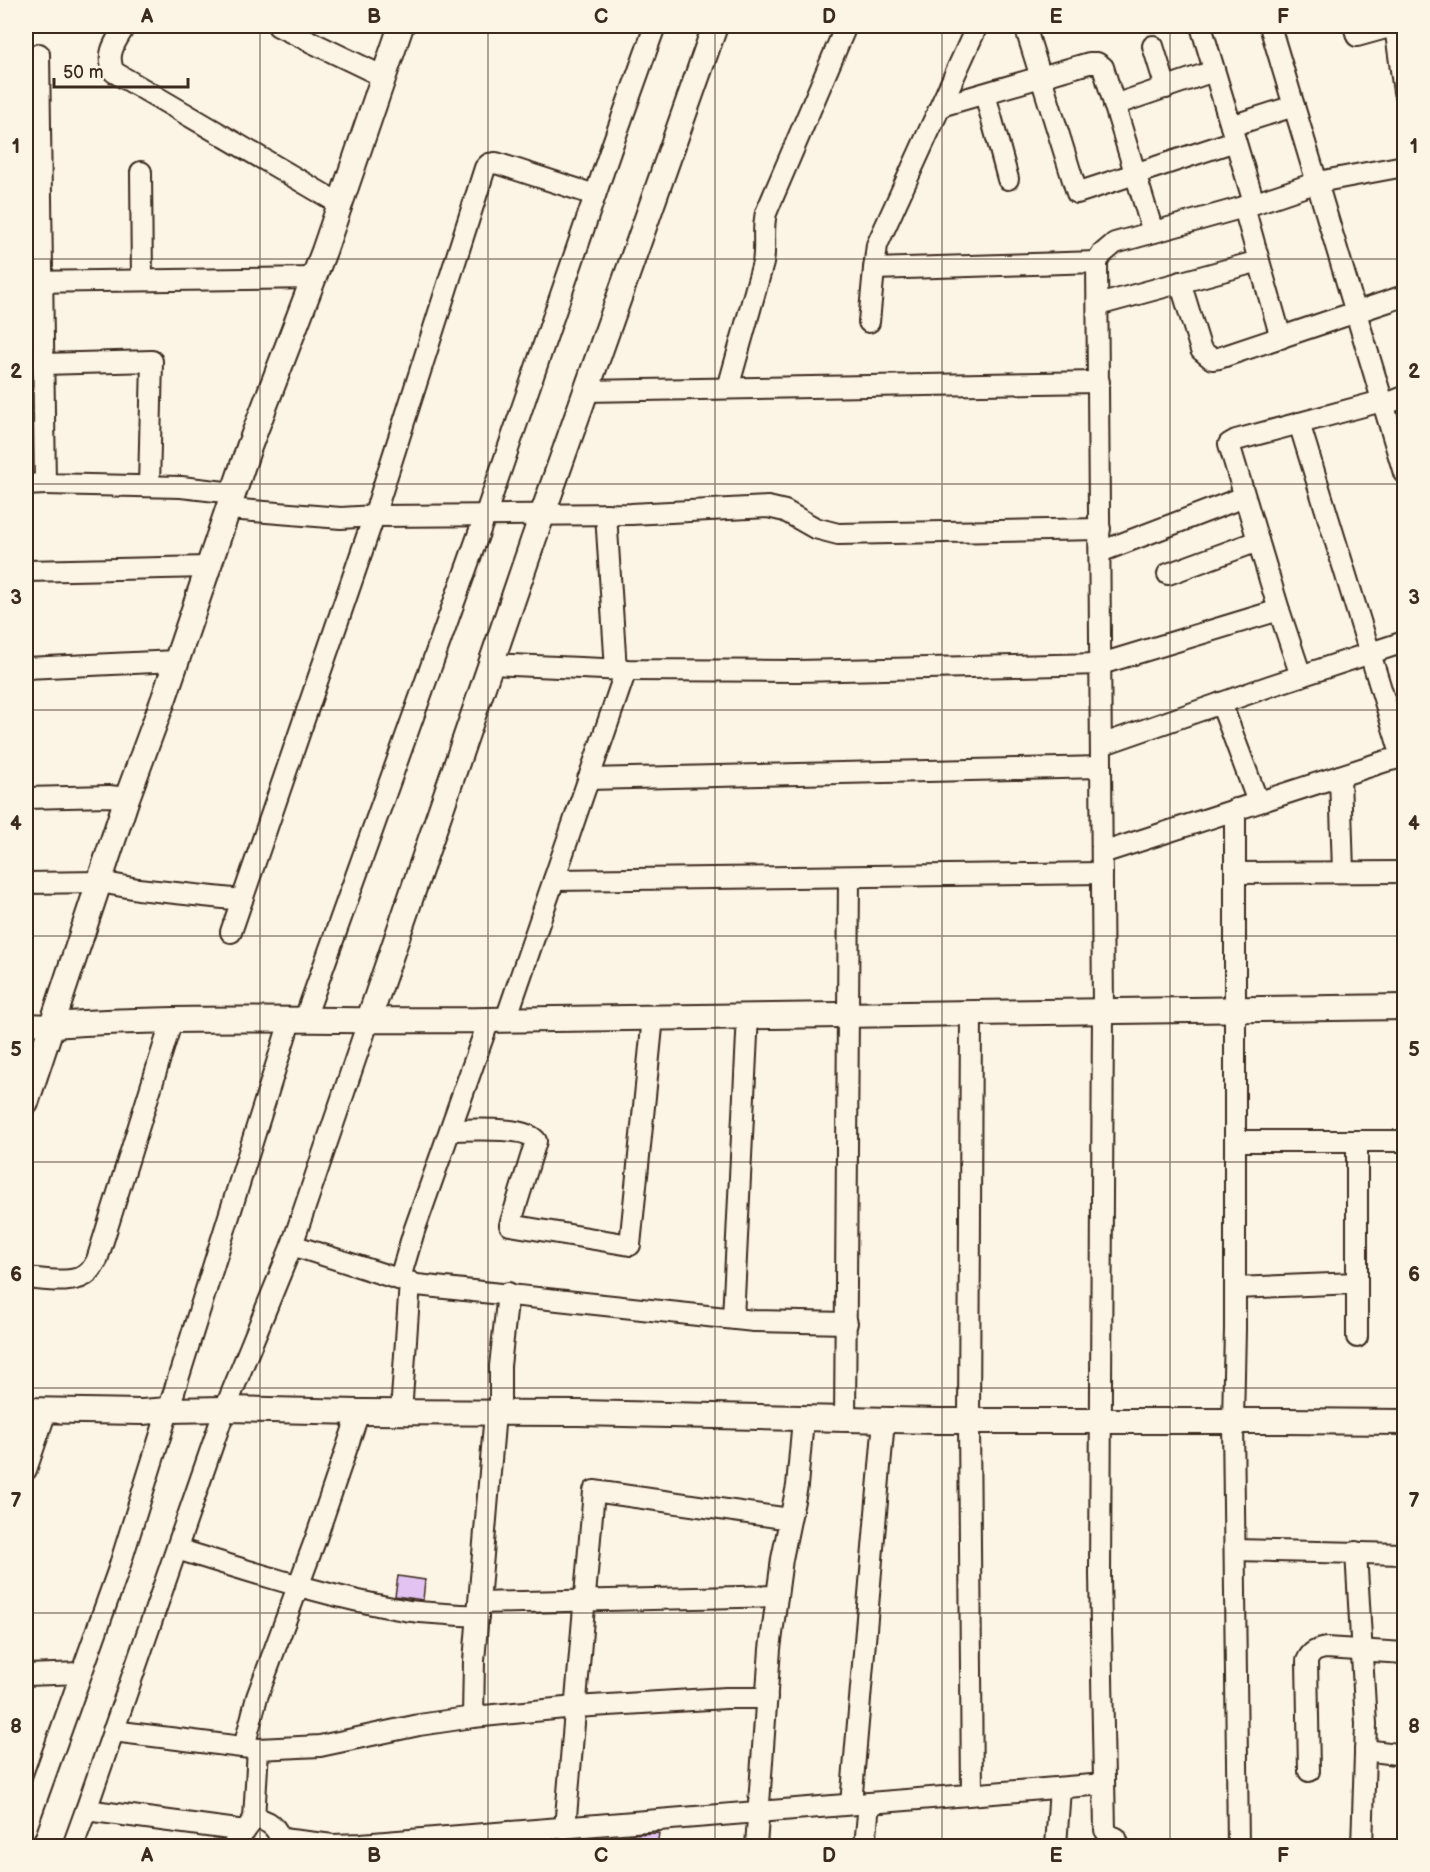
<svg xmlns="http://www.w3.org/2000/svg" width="1430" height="1872" font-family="'Balsamiq Sans',sans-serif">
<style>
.building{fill:#e2c3f1;stroke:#3b2a1e;stroke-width:1.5}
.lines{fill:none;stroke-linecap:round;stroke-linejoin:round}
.minor-casing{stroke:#3b2a1e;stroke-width:24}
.tertiary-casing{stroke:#3b2a1e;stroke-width:28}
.minor{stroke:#fcf5e5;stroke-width:20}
.tertiary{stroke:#fcf5e5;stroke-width:24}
.grid{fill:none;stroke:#3b2a1e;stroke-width:1.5;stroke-opacity:0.55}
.neatline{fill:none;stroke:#3b2a1e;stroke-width:2}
.grid-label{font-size:20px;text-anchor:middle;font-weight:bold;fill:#3b2a1e}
</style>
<rect width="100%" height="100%" fill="#fcf5e5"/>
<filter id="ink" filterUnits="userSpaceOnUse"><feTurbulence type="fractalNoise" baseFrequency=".0167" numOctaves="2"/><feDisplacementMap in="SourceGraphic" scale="12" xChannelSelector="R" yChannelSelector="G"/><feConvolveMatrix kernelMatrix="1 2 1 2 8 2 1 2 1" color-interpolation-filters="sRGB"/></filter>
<g filter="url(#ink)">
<!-- building -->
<g class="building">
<path d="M398 1576 425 1580 423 1600 395 1596Z"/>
<path d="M659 1833 657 1846H626L628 1834Z"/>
</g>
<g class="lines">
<!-- minor casing -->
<g class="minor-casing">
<g id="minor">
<path d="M125 26C116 41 105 54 114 72L340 204"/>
<path d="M278 26 384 77"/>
<path d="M977 26 877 245 874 269 1097 262 1103 1010 1100 1575 1105 1830 1110 1836 1116 1838 1119 1846"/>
<path d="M1025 26 1077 193 1235 141"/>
<path d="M1201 26 1254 203"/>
<path d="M1270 26 1404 473"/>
<path d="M1354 26 1357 36 1393 26"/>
<path d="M1395 26 1404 92"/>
<path d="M1153 46 1166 88"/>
<path d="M39 54 45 484 181 487 234 493"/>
<path d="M985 94 1008 179"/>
<path d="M1114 105 1214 71"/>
<path d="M941 106 1089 63H1097L1103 67 1153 232"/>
<path d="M1231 126 1294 106"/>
<path d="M141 172 142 280"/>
<path d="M1259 261 1281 338"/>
<path d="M1097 262 1102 254 1115 243 1244 207"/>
<path d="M26 282 314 278"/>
<path d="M1180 282 1201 350 1212 359 1219 358 1404 296"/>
<path d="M1098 305 1259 261 1244 207 1318 182 1404 166"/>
<path d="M869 322 874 269"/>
<path d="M43 364 152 361 149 486"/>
<path d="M728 388 763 263C766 245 762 229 766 213L846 26"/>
<path d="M585 391 1099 382"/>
<path d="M1383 405 1404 397"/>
<path d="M1299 423 1402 757"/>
<path d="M26 485 45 484"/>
<path d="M228 509 341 518 374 516 631 514 768 507 785 511 815 528 838 534 1100 529"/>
<path d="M606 514 616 670"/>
<path d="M1100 552 1244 497"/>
<path d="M26 571 208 567"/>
<path d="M1168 574 1258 541"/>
<path d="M491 664 626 670 798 671 1101 664 1279 610"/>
<path d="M26 668 176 661"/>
<path d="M1301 676 1279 610 1229 444 1236 440 1382 401"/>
<path d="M1221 703 1258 802"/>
<path d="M1101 745 1270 686 1404 642"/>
<path d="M1340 776 1343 872"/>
<path d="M588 779 1101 767"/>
<path d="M26 798 109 796 127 798"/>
<path d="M1235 809V1329L1233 1421 1238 1846"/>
<path d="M1102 853 1386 761 1404 757"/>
<path d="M1235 873 1404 872"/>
<path d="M554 880 1102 873"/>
<path d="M26 883 100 882 138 889 242 900"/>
<path d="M231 932 374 516 485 168 489 164 496 163 595 195"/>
<path d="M971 1012 969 1421 972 1794"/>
<path d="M506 1019 626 670"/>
<path d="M304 1021 485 516 612 146 655 26"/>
<path d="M368 1022 292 1245 417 1285 754 1321 847 1323"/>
<path d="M26 1024 52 1025"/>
<path d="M451 1130C470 1130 527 1126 536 1141L510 1225 630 1245 653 1017"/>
<path d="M1236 1141H1404"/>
<path d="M26 1278C43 1279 75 1286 89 1272 92 1269 95 1264 97 1260L172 1020"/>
<path d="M400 1278 414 1231 489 1020"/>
<path d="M1235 1288 1357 1283"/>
<path d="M733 1318 748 1015"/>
<path d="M1357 1337V1141"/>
<path d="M401 1413 410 1282"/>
<path d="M500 1413V1366L508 1293"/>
<path d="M845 1420 849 878"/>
<path d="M26 1470 46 1411"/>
<path d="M177 1549C252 1572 327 1597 404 1610 428 1614 454 1614 478 1616"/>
<path d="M1235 1550 1404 1554"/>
<path d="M1356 1552 1366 1724 1362 1846"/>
<path d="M479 1603 777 1596"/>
<path d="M26 1675 81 1673"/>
<path d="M473 1717 474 1661 495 1413"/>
<path d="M113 1731 258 1749 320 1746 419 1725 473 1717 575 1707 726 1698H767"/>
<path d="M244 1747 257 1697 316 1538 359 1412"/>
<path d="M1365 1750 1404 1755"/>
<path d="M1309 1771 1307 1661C1311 1652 1315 1650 1326 1648L1404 1653"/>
<path d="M851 1804 884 1420"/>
<path d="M254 1819C271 1819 279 1831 283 1846"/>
<path d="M26 1828 118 1571 290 1021"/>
<path d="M565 1828 594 1491 790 1519"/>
<path d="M245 1831 86 1810 225 1409 292 1245"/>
<path d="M282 1839 333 1845 361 1844 1104 1784"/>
<path d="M73 1846 86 1810"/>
<path d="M233 1846 254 1819 258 1749"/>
<path d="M756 1846 770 1649 782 1559 797 1486 803 1419"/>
<path d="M865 1846 869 1803"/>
<path d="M1056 1846 1060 1788"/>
</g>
</g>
<!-- tertiary casing -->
<g class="tertiary-casing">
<g id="tertiary">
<path d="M368 1022 533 541 715 26"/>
<path d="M52 1025C196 1015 342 1022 487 1020 793 1014 1099 1010 1404 1007"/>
<path d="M26 1103 127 798 164 698 249 447 324 251 401 26"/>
<path d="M26 1410 142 1412 168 1410 225 1409 359 1412 578 1413 938 1421H1281L1404 1422"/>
</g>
</g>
<!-- minor -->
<use href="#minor" class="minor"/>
<!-- tertiary -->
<use href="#tertiary" class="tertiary"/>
</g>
</g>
<!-- grid -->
<path class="grid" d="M260 26V1846M488 26V1846M715 26V1846M942 26V1846M1170 26V1846M26 259H1404M26 484H1404M26 710H1404M26 936H1404M26 1162H1404M26 1388H1404M26 1613H1404"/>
<!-- margin -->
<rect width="1430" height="1872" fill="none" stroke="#fcf5e5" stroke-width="66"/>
<!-- scale -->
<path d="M54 78v9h134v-9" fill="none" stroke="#3b2a1e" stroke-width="3"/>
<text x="63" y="78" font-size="18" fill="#3b2a1e" stroke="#fcf5e5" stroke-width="4.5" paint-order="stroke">50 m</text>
<rect x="33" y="33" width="1364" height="1806" class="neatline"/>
<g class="grid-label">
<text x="147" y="23">A</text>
<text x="374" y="23">B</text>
<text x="601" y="23">C</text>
<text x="829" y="23">D</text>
<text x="1056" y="23">E</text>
<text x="1283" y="23">F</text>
<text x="16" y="153">1</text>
<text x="1414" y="153">1</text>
<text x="16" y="378">2</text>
<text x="1414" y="378">2</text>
<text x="16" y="604">3</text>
<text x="1414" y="604">3</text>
<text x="16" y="830">4</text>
<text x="1414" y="830">4</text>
<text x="16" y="1056">5</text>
<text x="1414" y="1056">5</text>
<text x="16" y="1281">6</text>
<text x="1414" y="1281">6</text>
<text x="16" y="1507">7</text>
<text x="1414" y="1507">7</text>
<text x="16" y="1733">8</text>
<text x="1414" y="1733">8</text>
<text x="147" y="1862">A</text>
<text x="374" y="1862">B</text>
<text x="601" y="1862">C</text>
<text x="829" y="1862">D</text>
<text x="1056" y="1862">E</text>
<text x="1283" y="1862">F</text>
</g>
</svg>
